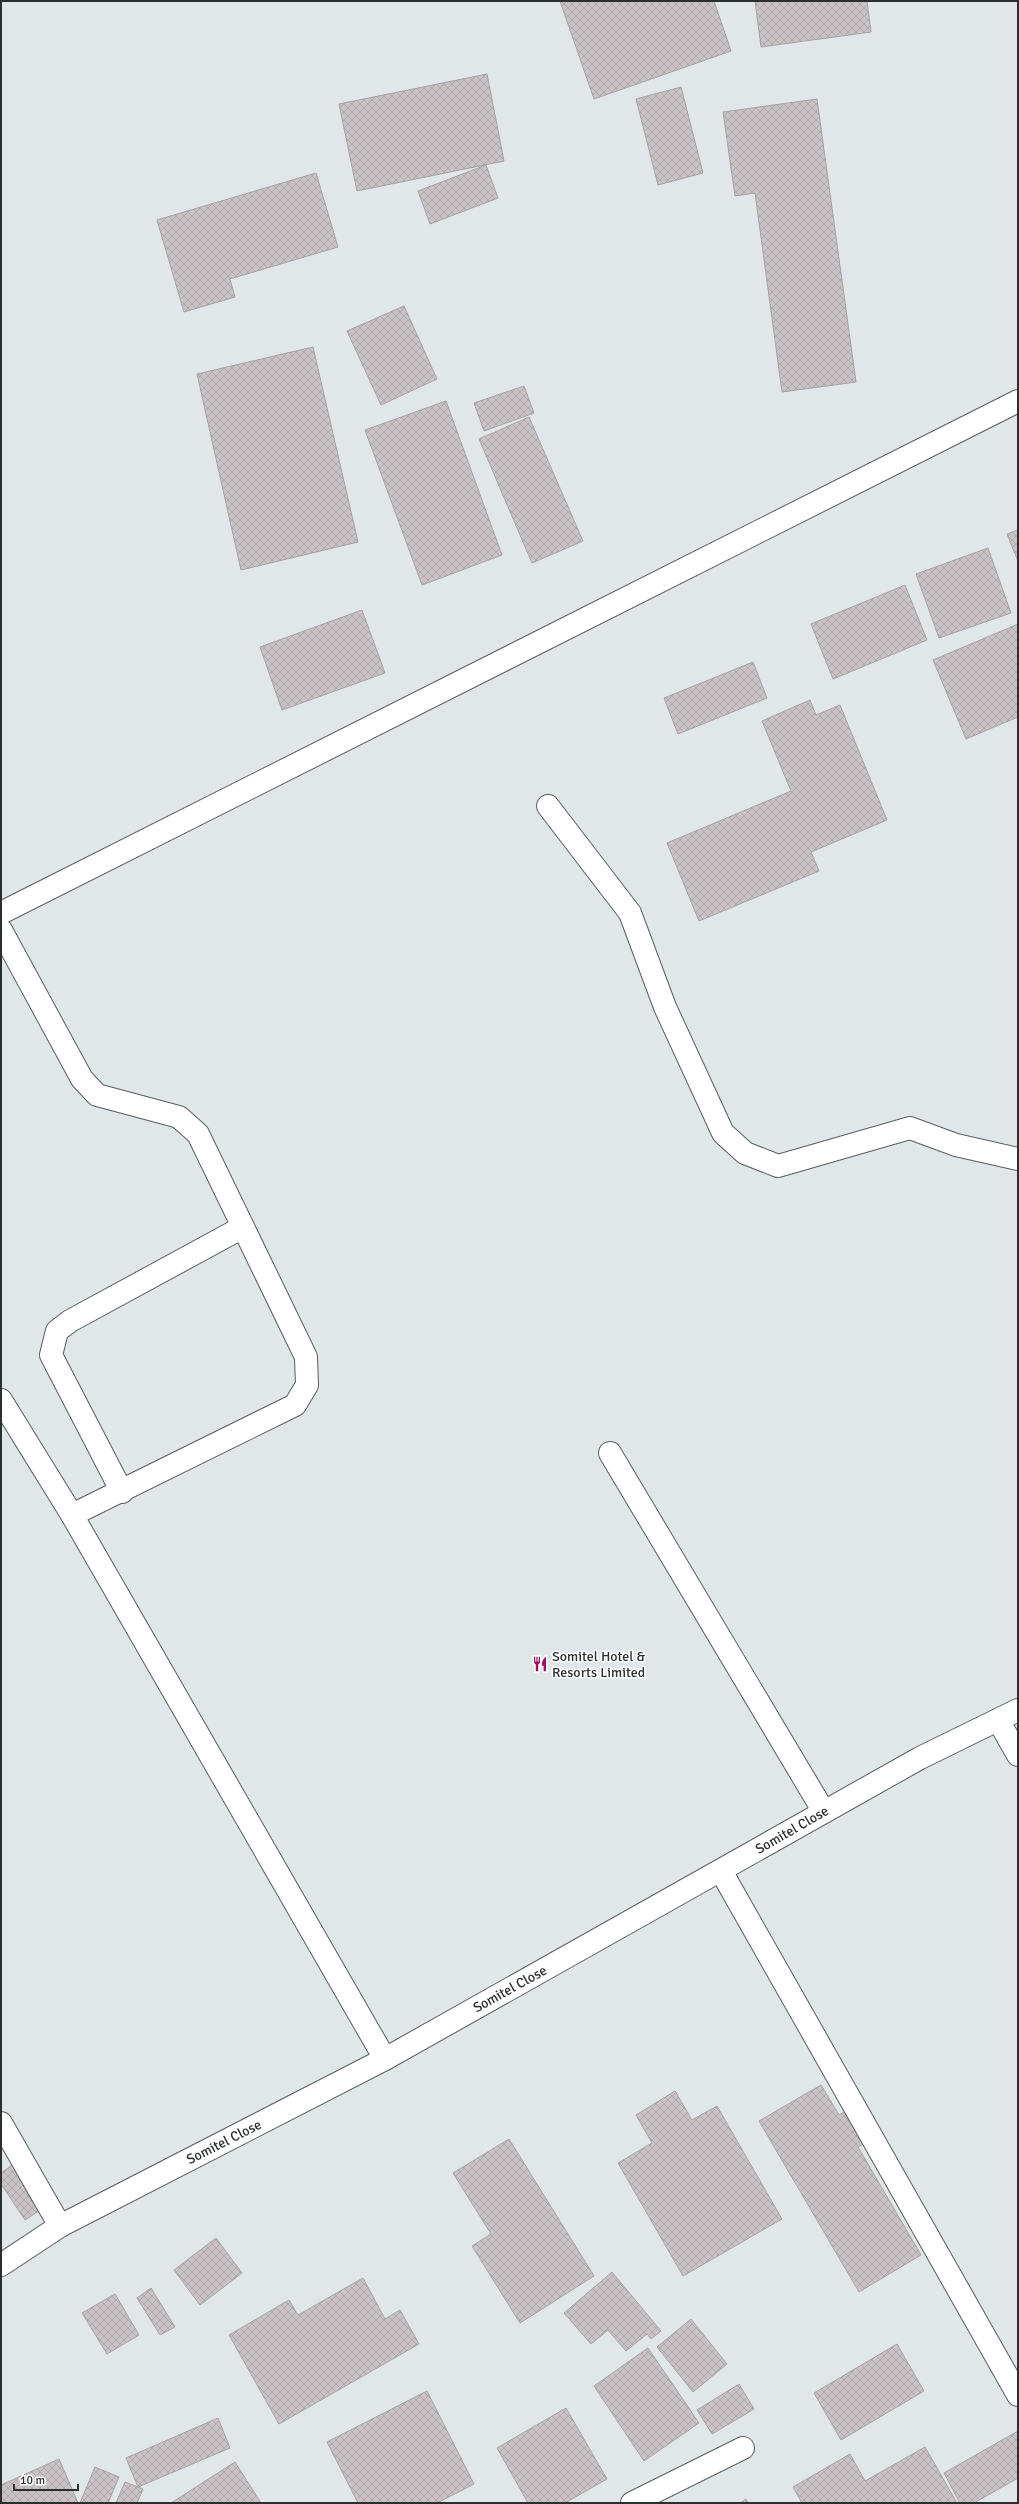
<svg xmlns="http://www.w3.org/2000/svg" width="1019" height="2504" font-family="Signika,sans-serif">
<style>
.building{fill:url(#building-cross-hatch);stroke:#a6a1a3}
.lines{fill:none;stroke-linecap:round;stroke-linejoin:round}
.service-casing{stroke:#585d5e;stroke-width:24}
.minor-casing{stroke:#585d5e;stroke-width:24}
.service{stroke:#fff;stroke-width:22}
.minor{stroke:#fff;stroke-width:22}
.labels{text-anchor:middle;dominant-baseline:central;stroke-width:3;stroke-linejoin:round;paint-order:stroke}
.poi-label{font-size:14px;fill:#2c2f2f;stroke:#fff;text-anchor:start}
.street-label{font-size:14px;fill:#2c2f2f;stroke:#fff}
</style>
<defs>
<pattern id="building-cross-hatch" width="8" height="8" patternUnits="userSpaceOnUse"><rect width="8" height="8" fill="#c9c3c5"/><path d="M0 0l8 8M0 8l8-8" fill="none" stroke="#ada8aa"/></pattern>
</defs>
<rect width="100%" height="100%" fill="#e1e7e8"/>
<!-- building -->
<g class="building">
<path d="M560 1H714L731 51 594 99Z"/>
<path d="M755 1H867L871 32 761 47Z"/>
<path d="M487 74 504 161 357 191 339 104Z"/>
<path d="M681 87 703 173 658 185 636 99Z"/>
<path d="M817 99 856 382 782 392 755 193 735 196 723 112Z"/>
<path d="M486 165 498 198 430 224 418 191Z"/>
<path d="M316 173 338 247 230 279 235 297 184 312 157 220Z"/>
<path d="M404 306 437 379 381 405 347 331Z"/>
<path d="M313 347 358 542 241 570 197 374Z"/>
<path d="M524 386 534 413 484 431 474 403Z"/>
<path d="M446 401 502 555 422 585 365 430Z"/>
<path d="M529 417 583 541 532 563 479 439Z"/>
<path d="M1018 530V561L1007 534Z"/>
<path d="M988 548 1011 613 939 638 916 574Z"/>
<path d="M905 585 927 640 833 679 811 624Z"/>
<path d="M362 610 385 673 282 710 260 647Z"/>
<path d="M1018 624V717L966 739 933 660Z"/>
<path d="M753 662 767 698 678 734 664 698Z"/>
<path d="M810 700 816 715 840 705 887 820 811 852 819 871 699 921 667 843 791 791 762 721Z"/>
<path d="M821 2085 839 2115 849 2109 868 2142 858 2147 921 2255 859 2292 759 2121Z"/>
<path d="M675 2091 692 2120 717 2106 782 2219 683 2276 618 2163 652 2143 636 2115Z"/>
<path d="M509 2139 594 2276 520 2323 472 2246 491 2234 453 2173Z"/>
<path d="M15 2163 45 2207 25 2220 1 2184V2173Z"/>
<path d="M216 2238 242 2273 200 2305 174 2270Z"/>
<path d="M612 2272 661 2331 651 2339 647 2334 626 2351 608 2330 591 2344 564 2313Z"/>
<path d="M363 2278 385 2319 400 2310 419 2344 279 2424 229 2335 289 2300 298 2315Z"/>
<path d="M151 2288 175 2327 160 2335 137 2298Z"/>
<path d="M115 2294 139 2335 107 2354 82 2313Z"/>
<path d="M691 2319 727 2364 693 2392 657 2347Z"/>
<path d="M897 2344 924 2391 841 2440 814 2393Z"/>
<path d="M648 2348 699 2423 644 2461 594 2386Z"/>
<path d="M739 2384 754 2409 712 2434 697 2410Z"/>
<path d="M427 2391 474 2484 437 2503H358L327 2442Z"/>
<path d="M566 2408 607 2479 565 2503H528L497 2448Z"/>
<path d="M218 2418 230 2448 138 2487 126 2458Z"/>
<path d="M1018 2431V2478L974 2503H960L944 2473Z"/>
<path d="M925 2447 957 2503H802L793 2487 850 2454 865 2481Z"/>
<path d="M59 2459 78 2503H1V2485Z"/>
<path d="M235 2462 261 2503H171Z"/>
<path d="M95 2467 119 2477 108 2503H80Z"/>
<path d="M125 2482 143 2489 137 2503H116Z"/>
<path d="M746 2499 748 2503H740Z"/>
</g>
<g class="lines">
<!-- service casing -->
<g class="service-casing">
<g id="service">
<path d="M548 806 630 913 665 1007 723 1133 745 1153 778 1166 910 1128 956 1145 1018 1159"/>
<path d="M1 930 82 1079 97 1095 179 1117 198 1134 306 1357 307 1385 295 1405 72 1515"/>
<path d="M122 1492 51 1355 57 1331 70 1321 243 1227"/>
</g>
</g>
<!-- minor casing -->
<g class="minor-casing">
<g id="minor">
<path d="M1 913 1018 401"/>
<path d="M1 1400 72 1515 385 2059"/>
<path d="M610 1453 824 1812"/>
<path d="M998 1720 1018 1755"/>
<path d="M721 1871 1018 2395"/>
<path d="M1 2123 60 2226"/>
<path d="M1 2265 60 2226 385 2059 920 1758 1018 1710"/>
<path d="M632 2503 743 2448"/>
</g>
</g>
<!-- service -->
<use href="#service" class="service"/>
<!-- minor -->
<use href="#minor" class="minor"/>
</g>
<!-- icons -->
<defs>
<g id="restaurant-bare" transform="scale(1.2)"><path d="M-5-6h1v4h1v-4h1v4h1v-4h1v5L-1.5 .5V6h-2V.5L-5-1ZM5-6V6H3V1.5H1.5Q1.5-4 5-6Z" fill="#9d0f5c" stroke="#fff" stroke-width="2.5" paint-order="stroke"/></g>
</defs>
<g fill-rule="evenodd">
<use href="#restaurant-bare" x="540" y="1664"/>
</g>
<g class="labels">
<!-- poi labels -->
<g class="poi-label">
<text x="552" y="1656">Somitel Hotel &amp;<tspan x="552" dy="16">Resorts Limited</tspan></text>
</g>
<!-- street labels -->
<g class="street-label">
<text transform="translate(792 1830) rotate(-30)">Somitel Close</text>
<text transform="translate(510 1989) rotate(-29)">Somitel Close</text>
<text transform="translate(224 2142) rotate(-27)">Somitel Close</text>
</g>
</g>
<!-- border -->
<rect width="1019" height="2504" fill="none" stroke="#2c2f2f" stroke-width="4"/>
<!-- scale -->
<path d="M14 2484v6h64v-6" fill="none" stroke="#2c2f2f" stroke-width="2"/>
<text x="20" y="2484" font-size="12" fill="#2c2f2f" stroke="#ffffff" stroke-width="3" paint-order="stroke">10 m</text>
</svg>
